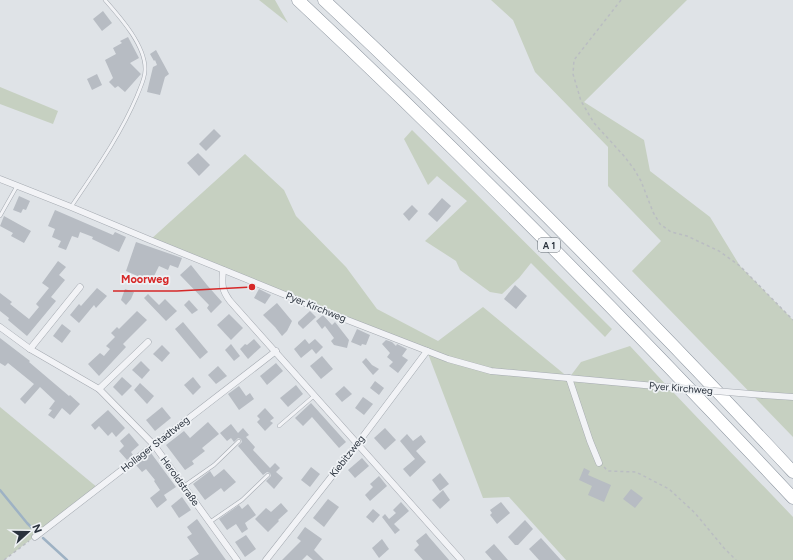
<svg xmlns="http://www.w3.org/2000/svg" width="793" height="560" font-family="Figtree,sans-serif">
<style>
.green{fill:#c6d0c1}
.lines{fill:none;stroke-linecap:round;stroke-linejoin:round}
.stream{stroke:#9eb2c4;stroke-width:2.5}
.building{fill:#b7bcc3}
.lane-casing{stroke:#a5aab1;stroke-width:4}
.street-casing{stroke:#a5aab1;stroke-width:7}
.highway-casing{stroke:#88919c;stroke-width:13}
.path{stroke:#babdc2;stroke-width:1.5;stroke-dasharray:3 3;stroke-linecap:butt}
.lane{stroke:#f2f3f6;stroke-width:3}
.street{stroke:#f2f3f6;stroke-width:6}
.highway{stroke:#fff;stroke-width:12}
.street-bridge-casing{stroke:#a5aab1;stroke-width:7;stroke-linecap:butt}
.street-bridge{stroke:#f2f3f6;stroke-width:6}
.labels{text-anchor:middle;dominant-baseline:central;stroke-width:3.5;stroke-linejoin:round;paint-order:stroke}
.shield{fill:#eff2f5;stroke:#656c74;stroke-width:1}
.shield-label{font-size:9px;font-weight:bold;fill:#2a323d}
.street-label{font-size:10px;fill:#2a323d;stroke:#eff2f5}
.leader{fill:none;stroke:#d62828;stroke-width:1.5}
.callout-dot{fill:#d62828;stroke:#eff2f5;stroke-width:1.5}
.callout-label{font-size:11px;text-anchor:middle;font-weight:bold;fill:#d62828;stroke:#eff2f5;stroke-width:3.5;stroke-linejoin:round;paint-order:stroke}
</style>
<rect width="100%" height="100%" fill="#dfe3e7"/>
<!-- green -->
<g class="green">
<path d="M259 0H275L288 23Z"/>
<path d="M491 0H687L584 102 644 140 650 171 710 217 740 266 793 320V437L632 271 661 241 608 186V147L535 72 513 20Z"/>
<path d="M0 87 58 111 53 124 0 104Z"/>
<path d="M412 130 612 329 605 337 531 263 519 278 502 294 490 292 460 270 456 261 425 241 467 201 437 176 428 185 404 139Z"/>
<path d="M245 154 284 190 296 216 346 267 377 309 438 341 483 307 569 378 581 362 630 346C683 404 739 460 793 517V560H566L509 497 483 498 427 351 150 240Z"/>
<path d="M0 407 98 488 4 560H0Z"/>
</g>
<g class="lines">
<!-- stream -->
<g class="stream">
<path d="M0 490 27 523 34 530"/>
<path d="M43 538 67 560"/>
</g>
</g>
<!-- building -->
<g class="building">
<path d="M103 11 112 23 102 31 93 19Z"/>
<path d="M128 37 139 58 130 63 141 74 125 92 118 86 115 88 109 82 113 78 105 60 116 54 113 48 122 43 120 41Z"/>
<path d="M156 50 169 74 165 77 160 95 147 92 153 67 157 65 155 60 154 61 150 54Z"/>
<path d="M97 74 102 85 92 90 87 79Z"/>
<path d="M214 129 221 136 206 151 199 144Z"/>
<path d="M198 153 210 165 199 176 187 163Z"/>
<path d="M19 196 30 201 26 210 23 209 21 213 13 210Z"/>
<path d="M442 198 451 206 437 222 428 214Z"/>
<path d="M412 205 418 211 409 221 403 214Z"/>
<path d="M55 210 113 235 115 232 126 237 119 252 92 239 93 237 80 232 78 238 72 236 66 250 58 247 61 241 52 237 55 229 48 226Z"/>
<path d="M4 216 31 231 24 243 11 236 13 233 0 226Z"/>
<path d="M136 242 182 258 178 268 170 265 168 270 159 266 151 282 126 271Z"/>
<path d="M58 261 66 267 59 275 65 280 51 297 56 301 27 336 8 320 9 318 0 311V293L12 302 10 304 29 319 39 307 36 304 49 288 42 283Z"/>
<path d="M191 265 207 285 222 302 211 313 207 308 209 305 180 275Z"/>
<path d="M515 285 527 296 516 309 504 299Z"/>
<path d="M97 288 107 296 96 308 94 305 79 323 70 315 79 304 81 306Z"/>
<path d="M125 289 134 292 131 299 126 305 121 300Z"/>
<path d="M259 289 271 295 265 304 254 298Z"/>
<path d="M148 294 159 305 165 299 177 311 166 321 144 298Z"/>
<path d="M189 300 198 310 192 314 184 305Z"/>
<path d="M277 303 292 321 287 331 282 336 275 327 263 315Z"/>
<path d="M137 311 147 320 123 344 126 347 99 376 88 364 100 353 104 356 110 349 106 346 115 337 111 333 117 327 119 329Z"/>
<path d="M310 311 316 317 303 329 298 324V322Z"/>
<path d="M229 314 243 328 231 340 217 325Z"/>
<path d="M323 315 332 325 335 322 349 340 347 348 334 345 331 341 334 338 325 326 322 329 316 321Z"/>
<path d="M183 322 208 352 200 359 175 329Z"/>
<path d="M62 324 71 331 62 343 53 336Z"/>
<path d="M357 329 370 335 366 345 362 344 361 346 351 342Z"/>
<path d="M0 338 30 361 29 362 69 396 70 395 80 404 70 415 62 408 54 419 48 415 52 410 49 409 55 401 40 387 25 404 20 399 34 384 8 363 5 366 0 363Z"/>
<path d="M254 339 261 347 248 359 240 349 245 344 247 345Z"/>
<path d="M305 339 309 344 315 339 323 347 316 354 312 349 301 358 294 349Z"/>
<path d="M386 340 392 342 396 346 397 344 407 349 402 356 408 360 398 373 389 366 393 362 387 357 390 353 382 344Z"/>
<path d="M231 344 240 356 234 361 225 350Z"/>
<path d="M162 345 170 353 162 362 153 354Z"/>
<path d="M322 356 333 369 321 379 310 366Z"/>
<path d="M366 358 372 365 379 369 373 375 362 362Z"/>
<path d="M141 361 150 370 142 379 132 370Z"/>
<path d="M276 363 283 371 267 385 260 376Z"/>
<path d="M218 366 227 376 216 384 208 375Z"/>
<path d="M122 377 132 386 122 396 113 387Z"/>
<path d="M193 377 201 387 193 395 184 385Z"/>
<path d="M375 381 384 388 379 395 370 388Z"/>
<path d="M140 383 154 396 147 404 134 390Z"/>
<path d="M296 385 303 394 288 407 280 398Z"/>
<path d="M239 386 246 396 250 393 254 399 239 410 228 394Z"/>
<path d="M344 386 352 394 342 402 335 394Z"/>
<path d="M363 397 373 404 364 415 355 408Z"/>
<path d="M311 403 346 442 339 448 312 417 303 426 295 418Z"/>
<path d="M162 407 171 418 155 431 146 420Z"/>
<path d="M265 408 274 418 270 421 273 423 265 431 257 422 260 419 257 416Z"/>
<path d="M108 410 125 428 116 437 112 432 108 436 99 426 95 430 91 425Z"/>
<path d="M208 422 219 434 202 448 205 451 192 461 194 464 185 470 166 445 184 431 190 438Z"/>
<path d="M231 424 238 433 243 428 249 435 246 437 255 447 253 450 270 468 275 463 280 468 276 472 283 478 274 489 266 481 271 476 270 473 267 472 263 475 238 446 242 442 241 439 238 438 234 442 231 438 227 441 220 433Z"/>
<path d="M385 428 396 440 385 450 374 438Z"/>
<path d="M129 433 139 445 131 452 133 455 127 460 119 451 124 446 120 441Z"/>
<path d="M407 434 413 441 421 435 426 442 416 451 426 462 410 477 403 469 415 459 400 441Z"/>
<path d="M151 453 176 487 164 495 167 500 157 508 150 498 160 490 154 481 155 480 146 469 142 472 136 465Z"/>
<path d="M362 458 369 466 355 478 348 470Z"/>
<path d="M311 467 320 474 310 487 301 480Z"/>
<path d="M584 468 590 471 588 475 611 485 604 502 588 495 592 486 579 480Z"/>
<path d="M224 469 236 482 224 492 221 488 205 500 193 484 210 471 214 477Z"/>
<path d="M440 473 449 484 440 491 432 480Z"/>
<path d="M379 476 387 486 370 501 365 495 373 487 370 484Z"/>
<path d="M631 489 643 498 635 508 623 499Z"/>
<path d="M443 490 450 500 440 509 432 500Z"/>
<path d="M182 497 191 510 179 518 171 506Z"/>
<path d="M328 499 339 507 324 527 313 518Z"/>
<path d="M401 502 409 511 394 524 400 530 395 534 382 517 385 514 389 519 396 513 393 510Z"/>
<path d="M501 502 510 513 497 524 490 515 492 513 490 510Z"/>
<path d="M281 503 288 511 278 520 279 521 268 532 255 519 266 508 271 512Z"/>
<path d="M248 504 256 515 245 523 248 529 242 533 236 524 227 530 219 519 239 505 242 509Z"/>
<path d="M373 509 380 515 373 523 366 517Z"/>
<path d="M197 519 216 546 226 560H189L199 554 187 537 192 534 187 527Z"/>
<path d="M525 520 533 529 518 545H515L508 537Z"/>
<path d="M305 527 322 539 314 550 324 560H313L307 555 302 560H282L301 541 297 538Z"/>
<path d="M426 533 429 537 449 560H423L414 550 419 545 416 541Z"/>
<path d="M246 535 256 549 245 557 235 542Z"/>
<path d="M541 538 561 560H539L529 549Z"/>
<path d="M382 539 389 549 379 558 372 548Z"/>
<path d="M494 544 508 560H492L485 552Z"/>
</g>
<g class="lines">
<!-- lane casing -->
<g class="lane-casing">
<g id="lane">
<path d="M71 207C95 171 120 136 137 96 140 88 145 79 145 70 146 46 120 17 105 0"/>
<path d="M0 216 17 186"/>
<path d="M279 426 315 395"/>
<path d="M184 486 214 465 239 441"/>
<path d="M210 522 242 500 268 475"/>
</g>
</g>
<!-- street casing -->
<g class="street-casing">
<g id="street">
<path d="M0 179 71 207 150 240 337 316 448 359 491 371 655 386"/>
<path d="M223 270C222 284 221 289 230 301L461 560"/>
<path d="M0 327 30 349 99 389 154 445 237 560"/>
<path d="M30 349 80 287"/>
<path d="M569 378 590 441 599 463"/>
<path d="M99 389 148 342"/>
<path d="M763 395 793 397"/>
<path d="M35 537 276 351"/>
<path d="M266 560 358 443 427 351"/>
</g>
</g>
<!-- highway casing -->
<g class="highway-casing">
<g id="highway">
<path d="M298 0C469 160 633 327 793 498"/>
<path d="M324 0C486 152 642 310 793 472"/>
</g>
</g>
<!-- path -->
<g class="path">
<path d="M621 0 574 60 573 74 581 101 594 123 624 156 634 169 641 181 653 212 660 224 671 232 687 236 719 251 740 266 793 320"/>
<path d="M604 467 608 471 636 472 669 489 695 513 724 548 736 560"/>
<path d="M4 560 29 541"/>
</g>
<!-- lane -->
<use href="#lane" class="lane"/>
<!-- street -->
<use href="#street" class="street"/>
<!-- highway -->
<use href="#highway" class="highway"/>
<!-- street-bridge casing -->
<g class="street-bridge-casing">
<path id="street-bridge" d="M655 386 763 395"/>
</g>
<!-- street-bridge -->
<use href="#street-bridge" class="street-bridge"/>
</g>
<g class="labels">
<!-- shield labels -->
<rect class="shield" x="538" y="238" width="22" height="14" rx="3"/>
<g class="shield-label">
<text x="549" y="245">A 1</text>
</g>
<!-- street labels -->
<g class="street-label">
<text transform="translate(316 307) rotate(22)">Pyer Kirchweg</text>
<text transform="translate(681 388) rotate(5)">Pyer Kirchweg</text>
<text transform="translate(155 444) rotate(-38)">Hollager Stadtweg</text>
<text transform="translate(347 456) rotate(-52)">Kiebitzweg</text>
<text transform="translate(180 481) rotate(54)">Heroldstraße</text>
</g>
</g>
<!-- callouts -->
<path class="leader" d="M252 287L177 291H113"/>
<circle class="callout-dot" cx="252" cy="287" r="4"/>
<g class="callout-label">
<text x="145" y="283">Moorweg</text>
</g>
<!-- north arrow -->
<g transform="translate(28 532) rotate(69)" stroke="#eff2f5" stroke-width="3" paint-order="stroke">
<path d="M0-3L7 15L0 10L-7 15Z" fill="#2a323d"/>
<text y="-6" font-size="11" font-weight="bold" text-anchor="middle" fill="#2a323d">N</text>
</g>
</svg>
